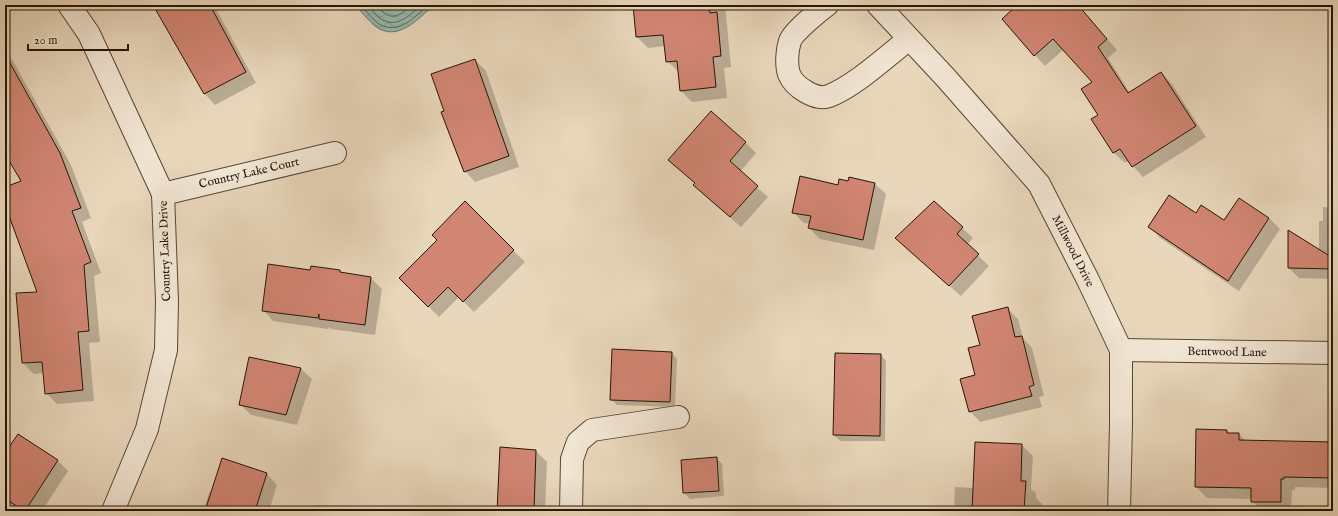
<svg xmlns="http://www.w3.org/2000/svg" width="1338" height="516" font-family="'IM FELL English',serif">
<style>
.water{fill:url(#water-waves);stroke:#69786a}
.shadow{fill:#0003}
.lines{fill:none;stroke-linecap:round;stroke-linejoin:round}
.shore{stroke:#5e685a;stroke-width:1}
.building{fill:#d18573;stroke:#241605}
.minor-casing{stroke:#554632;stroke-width:24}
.minor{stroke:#f1e5d3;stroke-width:22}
.labels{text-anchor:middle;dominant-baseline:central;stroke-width:3;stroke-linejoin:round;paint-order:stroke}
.street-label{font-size:12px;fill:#241605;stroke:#f1e5d3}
</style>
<defs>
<pattern id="water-waves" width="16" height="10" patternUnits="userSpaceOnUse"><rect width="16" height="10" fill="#97baae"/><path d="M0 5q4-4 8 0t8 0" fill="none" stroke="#829f94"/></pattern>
</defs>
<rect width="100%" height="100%" fill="#e9d7bb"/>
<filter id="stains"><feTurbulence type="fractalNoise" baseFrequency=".005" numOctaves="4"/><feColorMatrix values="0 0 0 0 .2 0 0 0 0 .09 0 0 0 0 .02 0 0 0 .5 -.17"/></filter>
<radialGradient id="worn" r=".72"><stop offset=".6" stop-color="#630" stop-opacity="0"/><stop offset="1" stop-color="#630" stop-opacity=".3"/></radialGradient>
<!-- water -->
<path class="water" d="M355 5H434C418 19 397 43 375 26 368 20 362 12 355 5Z"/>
<!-- shadow -->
<g class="shadow">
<path d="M154 5H214L256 83 215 105 205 94Z"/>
<path d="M634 5H725L731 67 724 68 727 98 692 102 681 91 679 72 667 61 665 46 648 48 637 37Z"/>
<path d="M1019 5H1078L1117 50 1108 58 1130 93 1161 73 1172 84 1206 137 1143 177 1133 166 1129 161 1125 163 1114 153 1092 119 1099 115 1093 82 1064 49 1045 66 1035 55Z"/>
<path d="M5 52 13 61 71 165 91 218 82 222 101 273 94 276 100 342 89 343 94 401 57 404 46 393 44 373 34 374 23 363 39 293 5 202V188L22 181 5 152Z"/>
<path d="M475 60 486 71 519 167 475 182 465 171 445 112Z"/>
<path d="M745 142 756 153 740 172 768 197 741 227 705 196 694 185 695 184 669 160Z"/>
<path d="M849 178 875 184 886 194 874 250 820 239 809 228 810 224 804 223 793 212 848 183Z"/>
<path d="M465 203 525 262 474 312 459 297 439 317 400 278 438 240Z"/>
<path d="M1323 207 1333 208V279L1299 278 1289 268 1319 251V221H1323Z"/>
<path d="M1196 214 1225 222 1269 218 1280 229 1239 291 1160 238 1150 227Z"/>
<path d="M962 228 973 238 967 245 989 266 961 296 907 248Z"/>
<path d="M311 267 340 271 343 274 371 278 382 289 375 335 331 329 329 327 328 329 273 321 263 310 310 271Z"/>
<path d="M1007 308 1018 319 1023 338 1032 348 1044 396 1039 397 1042 407 980 422 970 411 981 346Z"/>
<path d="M672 353 677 359 675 407 617 405 611 399Z"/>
<path d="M881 355 886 361 885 441H840L834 435Z"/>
<path d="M250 358 301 369 312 379 297 425 251 415 240 404Z"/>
<path d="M1227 431 1230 434H1239L1246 441 1328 443V441L1333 442V488L1295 487V490H1292L1291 511H1262L1252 501V499L1207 498 1196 487Z"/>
<path d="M1022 445 1033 456 1031 489 1036 493V498L1042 504V511H954L955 487 974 488Z"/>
<path d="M536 451 547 462 545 511H498Z"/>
<path d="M5 455 57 460 68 471 42 511H19L5 502Z"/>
<path d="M717 458 722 464 724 496 690 499 684 493 682 461Z"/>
<path d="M267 474 277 485 269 511H203L210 491 212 492Z"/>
<path d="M315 505 401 507 406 511H315Z"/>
</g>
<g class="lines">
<!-- shore -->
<g class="shore">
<path d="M361 5C366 11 372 19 379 24 399 35 414 18 428 5"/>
<path d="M368 5C372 9 376 16 381 19 397 29 410 15 421 5"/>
<path d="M376 5C390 21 396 19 412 5"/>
</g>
</g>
<!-- building -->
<g class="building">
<path d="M153 5H210L246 72 204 94Z"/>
<path d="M633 5H709L710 13 717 12 721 56 713 57 716 87 680 91 677 61 666 62 663 35 636 37Z"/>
<path d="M1017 5H1078L1107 39 1098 47 1128 93 1161 72 1196 126 1132 167 1120 149 1113 153 1091 119 1098 115 1081 89 1092 82 1053 39 1034 56 1002 19Z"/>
<path d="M5 54 60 153 81 208 72 211 91 262 84 265 89 331 78 332 83 390 45 394 42 362 22 363 16 293 37 292 5 205V187L21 181 5 154Z"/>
<path d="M475 59 509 156 464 172 441 112 444 111 431 74Z"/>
<path d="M711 111 746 142 730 161 758 186 730 217 693 185 695 183 668 160Z"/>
<path d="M800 176 838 185 839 179 848 181 849 177 875 183 863 240 808 228 811 216 792 213Z"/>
<path d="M1169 195 1196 213 1201 205 1224 220 1239 198 1269 218 1228 281 1148 227Z"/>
<path d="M465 201 514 250 463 302 448 287 428 307 399 278 437 240 432 235Z"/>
<path d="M934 201 963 227 957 234 979 254 949 286 895 238Z"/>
<path d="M1288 230 1333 258V269L1288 268Z"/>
<path d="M268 264 310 270 311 266 340 270V272L371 277 365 325 319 319V314L318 318 262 311Z"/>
<path d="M1008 307 1015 337 1022 336 1034 385 1029 387 1032 396 969 412 960 379 975 375 968 348 980 345 972 316Z"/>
<path d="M612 349 672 352 670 402 610 400Z"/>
<path d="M835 353 881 354 880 436 833 435Z"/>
<path d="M249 357 301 368 286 415 239 405Z"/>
<path d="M1196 429 1227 430V433H1239V440L1333 442V478L1284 477V479H1281V502H1251V488L1195 487Z"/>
<path d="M18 434 58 460 25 511 5 499V453Z"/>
<path d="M975 442 1022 444 1021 481H1026L1024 511H972Z"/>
<path d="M500 447 536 450 534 511H497Z"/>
<path d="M717 457 719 491 683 493 681 460Z"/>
<path d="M222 458 267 473 255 511H205Z"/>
</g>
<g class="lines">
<!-- minor casing -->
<g class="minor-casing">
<g id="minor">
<path d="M69 5 89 34 163 194 167 301 166 350 147 429 113 511"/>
<path d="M827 5C819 11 793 32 790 41 787 50 786 65 789 74 794 87 816 101 829 96 855 86 887 56 909 39"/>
<path d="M878 5 946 78 1039 184 1088 280 1121 350V424L1119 511"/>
<path d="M163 194 335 153"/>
<path d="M1121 350 1333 353"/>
<path d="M571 511 572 459 578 442 592 430 678 417"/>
</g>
</g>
<!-- minor -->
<use href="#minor" class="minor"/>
</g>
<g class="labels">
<!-- street labels -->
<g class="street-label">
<text transform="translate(249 173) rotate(-13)">Country Lake Court</text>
<text transform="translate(165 251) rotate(-92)">Country Lake Drive</text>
<text transform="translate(1073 251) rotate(63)">Millwood Drive</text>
<text transform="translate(1227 352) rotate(1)">Bentwood Lane</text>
</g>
</g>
<!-- margin -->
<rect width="1338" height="516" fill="none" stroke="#e9d7bb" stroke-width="20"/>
<rect x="6" y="6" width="1326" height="504" fill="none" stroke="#241605" stroke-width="2"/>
<rect x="10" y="10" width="1318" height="496" fill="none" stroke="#241605"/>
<!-- scale -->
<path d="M28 44v6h100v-6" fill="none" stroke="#241605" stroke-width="2"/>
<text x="34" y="44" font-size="12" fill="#241605" stroke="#f1e5d3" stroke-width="3" paint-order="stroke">20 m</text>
<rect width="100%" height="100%" filter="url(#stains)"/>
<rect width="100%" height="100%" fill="url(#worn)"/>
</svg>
